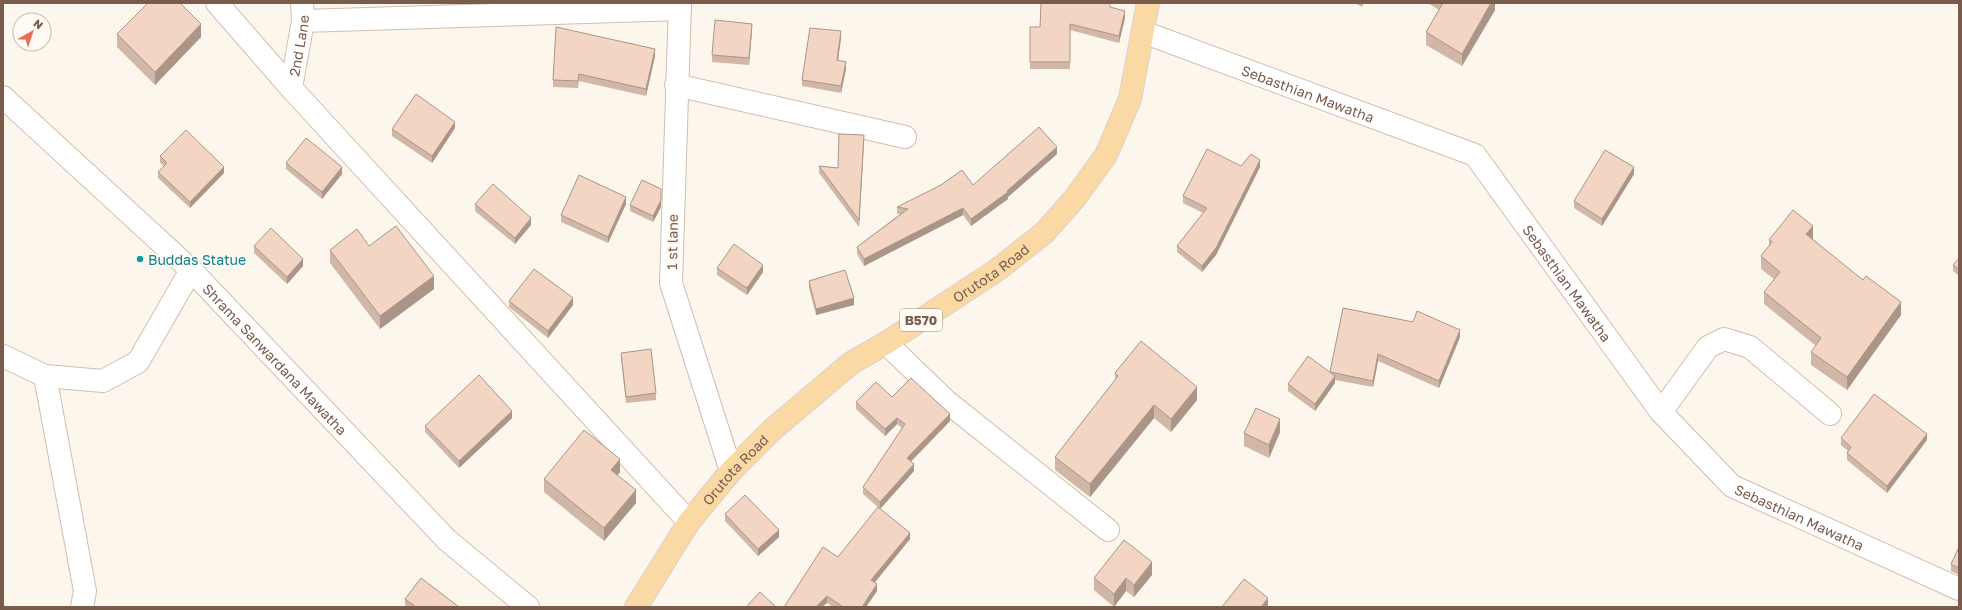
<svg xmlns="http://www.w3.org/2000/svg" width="1962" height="610" font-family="'Golos Text',sans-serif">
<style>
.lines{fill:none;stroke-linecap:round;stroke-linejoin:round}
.street-casing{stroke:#d1beb0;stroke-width:24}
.primary-casing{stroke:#dad1cd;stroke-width:24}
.street{stroke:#fff;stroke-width:22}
.primary{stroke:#fbd9a5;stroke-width:22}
.wall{fill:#d1b7a8}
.shaded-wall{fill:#aa9588}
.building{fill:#f3d5c3;stroke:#aa9588}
.culture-dot{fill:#0f9aa8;stroke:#fffaf3;stroke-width:1.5}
.labels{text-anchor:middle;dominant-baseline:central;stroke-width:4;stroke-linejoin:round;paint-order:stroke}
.shield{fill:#fffaf3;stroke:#a28b7f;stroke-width:1}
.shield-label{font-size:13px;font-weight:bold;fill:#7a5c4d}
.street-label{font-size:14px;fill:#7a5c4d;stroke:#fffaf3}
.culture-label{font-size:14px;fill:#0d838f;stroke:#fffaf3;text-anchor:start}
</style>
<rect width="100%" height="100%" fill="#fdf6ec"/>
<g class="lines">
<!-- street casing -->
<g class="street-casing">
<g id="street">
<path d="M217 3 291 88 689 522"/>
<path d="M680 3 671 283 731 471"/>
<path d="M303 21 680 9"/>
<path id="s1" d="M1143 32 1475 155 1661 412 1732 486 1959 589"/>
<path d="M676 85 905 137"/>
<path id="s2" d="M291 88 303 21 302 3"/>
<path id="s3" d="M3 97 191 270 447 540 528 607"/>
<path d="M886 343 946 401 1108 530"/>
<path d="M3 356 45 376 103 381 138 362 191 270"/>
<path d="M45 376 85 591 82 607"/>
<path d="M1661 412 1708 347 1724 339 1750 347 1830 414"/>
</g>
</g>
<!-- primary casing -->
<g class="primary-casing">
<g id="primary">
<path id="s4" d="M636 607 689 522 731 471 772 430 851 363 886 343 997 270 1044 233 1075 198 1106 155 1130 99 1148 3"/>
</g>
</g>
<!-- street -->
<use href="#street" class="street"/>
<!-- primary -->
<use href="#primary" class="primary"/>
</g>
<!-- wall -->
<g class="wall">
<path d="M433 3H447V4Z"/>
<path d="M1355 3H1364L1362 7Z"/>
<path d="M1428 3H1495V10L1462 66 1426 45V32L1439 10Z"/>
<path d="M1111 7 1125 18 1119 43 1070 30V69H1030V27H1040Z"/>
<path d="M752 30 749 65 712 62V55Z"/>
<path d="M117 34 201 37 155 85 117 47Z"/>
<path d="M841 38 838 60 846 69 841 93 802 86V80Z"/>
<path d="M655 56 646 96 579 81 578 88 553 87V80Z"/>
<path d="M455 128 432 163 392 136V129Z"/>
<path d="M864 141 859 227 819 173V166L838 168Z"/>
<path d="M1057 154 1008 197V199L971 226 963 215 864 266 857 254V247L900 214H897V207L973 185Z"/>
<path d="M160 156 224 173 190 208 158 178V172L164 166 160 163Z"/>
<path d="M286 163 342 174 322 199 286 169Z"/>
<path d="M1241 166 1260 167 1216 255 1202 272 1177 252V246L1203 213 1183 203V196Z"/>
<path d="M1634 174 1602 226 1574 208V201Z"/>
<path d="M475 204 531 225 515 244 475 211Z"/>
<path d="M626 204 608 243 561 222V215Z"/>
<path d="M630 205 661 207 653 222 630 211Z"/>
<path d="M1813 239 1901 315 1847 390 1811 365V352L1816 346 1764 304V292L1774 279 1761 269V256L1769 246V240Z"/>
<path d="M254 246 303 266 287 284 254 253Z"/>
<path d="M369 246 434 289 380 329 330 263V250Z"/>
<path d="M1959 258V276L1953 271V265Z"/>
<path d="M717 268 763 272 747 295 717 275Z"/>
<path d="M809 281 854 305 816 315 809 288Z"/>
<path d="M509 301 573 305 548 338 509 307Z"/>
<path d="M1413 322 1460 337 1439 388 1378 361 1373 387 1335 380V383L1315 411 1288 391V384L1330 372Z"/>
<path d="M621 353 656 393V400L626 403 621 359Z"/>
<path d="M1115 373 1197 400 1171 432 1154 418 1090 497 1055 470V457L1115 380Z"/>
<path d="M892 397 950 421 911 462 914 471 880 509 910 539 875 582 877 591 866 607H833L827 603 822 607H784L838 557 879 508 863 494V487L902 428 897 424 885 436 856 409V402Z"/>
<path d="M512 418 459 468 425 432V426Z"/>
<path d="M1280 432 1269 458 1244 446V433Z"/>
<path d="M1841 438 1927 440 1887 493 1847 460V453L1848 451 1841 445Z"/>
<path d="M620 472 617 475 636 503 604 541 544 492V479Z"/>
<path d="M725 514 779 537 758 556 725 521Z"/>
<path d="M1959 547V575L1951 571V564Z"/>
<path d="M1152 575 1134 597 1126 591 1114 607 1094 590V578Z"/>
<path d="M405 599 459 607H407L405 605Z"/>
</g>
<!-- shaded-wall -->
<g class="shaded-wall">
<path d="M1491 3H1495V10L1462 66V54Z"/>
<path d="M1125 11V18L1119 43V36Z"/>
<path d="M201 24V37L155 85V72Z"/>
<path d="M752 24V30L749 65V58Z"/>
<path d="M841 31V38L837 67V60Z"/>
<path d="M655 49V56L646 96V89Z"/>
<path d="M846 62V69L841 93V86Z"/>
<path d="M455 122V128L432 163V156Z"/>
<path d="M864 135V141L859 227V220Z"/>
<path d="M1057 147V154L1008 197V199L971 226V219L1007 191Z"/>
<path d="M1260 160V167L1216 255 1202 272V266Z"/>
<path d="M224 167V173L190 208V202Z"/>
<path d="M342 167V174L322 199V192Z"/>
<path d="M1634 167V174L1602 226V219Z"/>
<path d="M661 189V207L653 222V216Z"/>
<path d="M626 197V204L608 243V237Z"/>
<path d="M963 208V215L864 266V259Z"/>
<path d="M531 218V225L515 244V238Z"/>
<path d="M1813 226V239L1806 247V234Z"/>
<path d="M303 259V266L287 284V277Z"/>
<path d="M763 265V272L747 295V288Z"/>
<path d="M434 276V289L380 329V316Z"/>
<path d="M573 298V305L548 338V331Z"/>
<path d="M854 298V305L816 315V309Z"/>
<path d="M1901 302V315L1847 390V377Z"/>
<path d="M1460 330V337L1439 388V381Z"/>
<path d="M1378 354V361L1373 387V381Z"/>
<path d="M1335 376V383L1315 411V404Z"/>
<path d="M1197 387V400L1171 432V419Z"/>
<path d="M1154 405V418L1090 497V484Z"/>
<path d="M512 411V418L459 468V461Z"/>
<path d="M950 414V421L907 465V458Z"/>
<path d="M897 418V424L885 436V429Z"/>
<path d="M1280 419V432L1269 458V445Z"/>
<path d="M1927 434V440L1887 493V486Z"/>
<path d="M620 459V472L611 483V470Z"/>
<path d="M914 464V471L880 509V502Z"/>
<path d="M636 490V503L604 541V528Z"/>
<path d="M779 530V537L758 556V549Z"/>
<path d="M910 533V539L871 587V580Z"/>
<path d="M1152 562V575L1134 597V585Z"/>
<path d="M1126 578V591L1114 607V594Z"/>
<path d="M877 584V591L866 607H862Z"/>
<path d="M827 596V603L822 607H816Z"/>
<path d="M1268 598V605L1267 607H1261Z"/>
</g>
<!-- building -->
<g class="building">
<path d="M148 3H180L201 24 155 72 117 34Z"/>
<path d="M1041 3H1110V7L1125 11 1119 36 1070 24V62H1030V27H1040Z"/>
<path d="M1443 3H1491L1462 54 1426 32Z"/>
<path d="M715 20 752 24 749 58 712 55Z"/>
<path d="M556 27 655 49 646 89 579 74 578 81 553 80Z"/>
<path d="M810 28 841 31 837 60 846 62 841 86 802 80Z"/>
<path d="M416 94 455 122 432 156 392 129Z"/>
<path d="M1039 127 1057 147 1007 191 1008 192 971 219 963 208 864 259 857 247 908 209 897 207 941 185 962 170 973 185Z"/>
<path d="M186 130 224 167 190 202 158 172 167 163 160 156Z"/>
<path d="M839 134 864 135 859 220 819 166 838 168Z"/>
<path d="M306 138 342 167 322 192 286 163Z"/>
<path d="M1207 149 1241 166 1251 154 1260 160 1216 248 1202 266 1177 246 1207 208 1183 196Z"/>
<path d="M1605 150 1634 167 1602 219 1574 201Z"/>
<path d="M579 175 626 197 608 237 561 215Z"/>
<path d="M642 180 661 189V200L653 216 630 205Z"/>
<path d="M493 184 531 218 515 238 475 204Z"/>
<path d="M1793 210 1813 226 1806 234 1863 280 1866 276 1901 302 1847 377 1811 352 1821 338 1764 292 1780 272 1761 256 1772 242 1769 240Z"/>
<path d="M396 226 434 276 380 316 330 250 357 229 369 246Z"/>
<path d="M271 228 303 259 287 277 254 246Z"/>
<path d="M734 244 763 265 747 288 717 268Z"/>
<path d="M1959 258V269L1953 265Z"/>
<path d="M534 269 573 298 548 331 509 301Z"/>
<path d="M845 270 854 298 816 309 809 281Z"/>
<path d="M1343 308 1413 322 1417 311 1460 330 1439 381 1378 354 1373 381 1330 372Z"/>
<path d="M1141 341 1197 387 1171 419 1154 405 1090 484 1055 457 1118 376 1115 373Z"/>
<path d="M651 349 656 393 626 397 621 353Z"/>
<path d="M1308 356 1335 376 1315 404 1288 384Z"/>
<path d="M479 375 512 411 459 461 425 426Z"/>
<path d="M911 378 950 414 907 458 914 464 880 502 863 487 905 424 897 418 885 429 856 402 876 382 892 397Z"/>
<path d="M1874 394 1927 434 1887 486 1847 453 1851 447 1841 438Z"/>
<path d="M1256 408 1280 419 1269 445 1244 433Z"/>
<path d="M584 430 620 459 611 470 636 490 604 528 544 479Z"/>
<path d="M745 495 779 530 758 549 725 514Z"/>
<path d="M878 507 910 533 871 580 877 584 862 607H843L827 596 816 607H784L823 547 838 557Z"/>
<path d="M1124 540 1152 562 1134 585 1126 578 1114 594 1094 578Z"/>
<path d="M1959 547V568L1951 564Z"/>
<path d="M421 578 459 607H416L405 599Z"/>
<path d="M1244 579 1268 598 1261 607H1222Z"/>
<path d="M760 592 776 607H746Z"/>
</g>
<!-- markers -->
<circle class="culture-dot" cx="140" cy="259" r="4"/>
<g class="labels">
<!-- shield labels -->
<rect class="shield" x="900" y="309" width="42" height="22" rx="3"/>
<g class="shield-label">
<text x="921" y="320">B570</text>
</g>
<!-- street labels -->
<g class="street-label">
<text stroke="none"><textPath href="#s2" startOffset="43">2nd Lane</textPath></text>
<text stroke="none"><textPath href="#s1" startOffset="176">Sebasthian Mawatha</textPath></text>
<text transform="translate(672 242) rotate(-89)">1 st lane</text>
<text stroke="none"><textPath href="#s4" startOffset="494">Orutota Road</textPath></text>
<text stroke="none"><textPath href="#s1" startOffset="512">Sebasthian Mawatha</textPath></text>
<text stroke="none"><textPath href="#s3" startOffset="378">Shrama Sanwardana Mawatha</textPath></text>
<text stroke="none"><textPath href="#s4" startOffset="170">Orutota Road</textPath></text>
<text stroke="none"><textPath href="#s1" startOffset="848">Sebasthian Mawatha</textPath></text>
</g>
<!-- culture labels -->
<g class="culture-label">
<text x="148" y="259">Buddas Statue</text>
</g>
</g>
<!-- border -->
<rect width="1962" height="610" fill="none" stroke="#7a5c4d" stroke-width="8"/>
<!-- north arrow -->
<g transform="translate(32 32) rotate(39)"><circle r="19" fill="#fffaf3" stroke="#cabbb1"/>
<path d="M0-3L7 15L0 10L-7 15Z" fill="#e76f51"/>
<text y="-6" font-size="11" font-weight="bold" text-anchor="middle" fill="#7a5c4d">N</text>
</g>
</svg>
